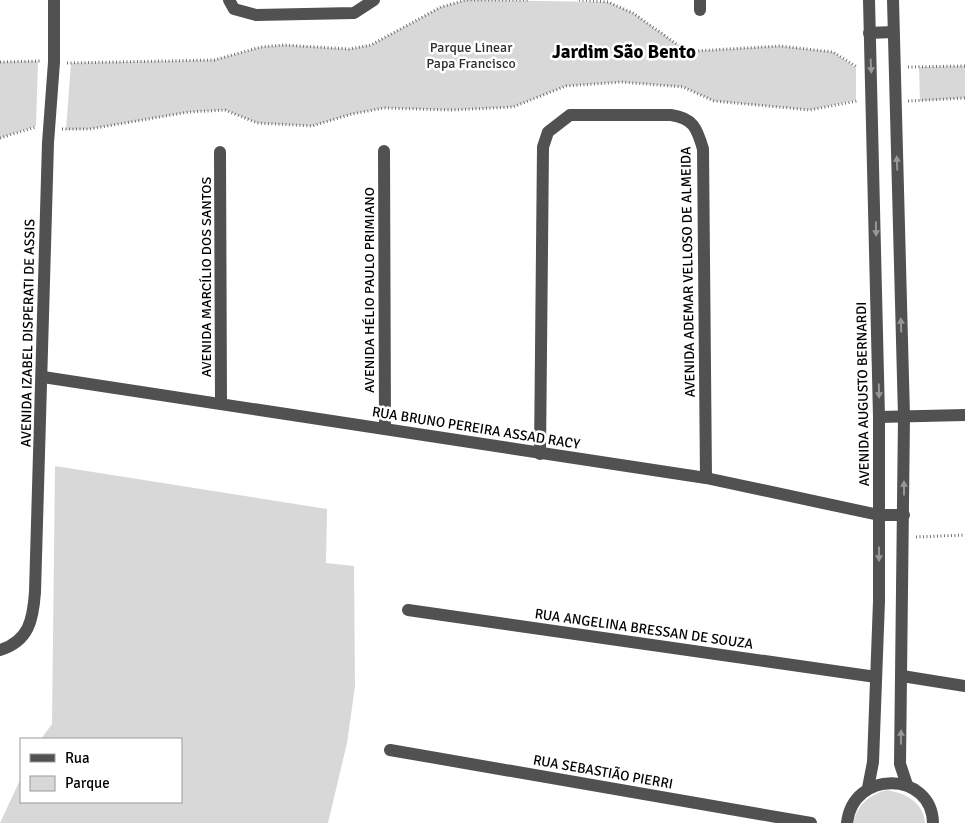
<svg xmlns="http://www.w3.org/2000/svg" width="965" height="823" font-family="Signika,sans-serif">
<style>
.green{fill:#d8d8d8}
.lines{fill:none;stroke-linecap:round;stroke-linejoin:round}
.path{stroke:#737373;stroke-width:3;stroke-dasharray:1 2.5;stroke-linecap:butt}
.minor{stroke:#515151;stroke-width:12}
.oneway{fill:#979797}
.labels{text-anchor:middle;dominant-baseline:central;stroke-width:5;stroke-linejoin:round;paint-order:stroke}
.park-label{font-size:14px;fill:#2f2f2f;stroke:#fff}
.street-label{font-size:14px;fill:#000;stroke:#fff}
.district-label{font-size:19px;font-weight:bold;fill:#000;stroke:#fff}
</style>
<rect width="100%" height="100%" fill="#fff"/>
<!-- green -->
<g class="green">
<path d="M466 0 608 2 633 13 678 45 694 51 780 46 833 52 856 68V100L810 110 714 101 683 87 621 82 566 86 513 107 452 110 384 108 352 114 312 126 257 123 225 110 189 112 90 129 66 130 71 63 214 60 261 47 284 45 349 49 371 45 441 7Z"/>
<path d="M38 61 36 126 0 138V62Z"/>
<path d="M965 66V98L920 101 919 67Z"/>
<path d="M55 466 327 509 326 563 354 566 355 686 347 743 328 823H0L21 778V802H181V739H41L52 724Z"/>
<path d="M886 790C905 793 923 801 925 823H853C858 804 868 796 886 790Z"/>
</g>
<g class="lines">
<!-- path -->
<g class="path">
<path d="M579 0 608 2 633 13 678 45 694 51 780 46 833 52 857 67"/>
<path d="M0 62 41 61"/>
<path d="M67 63 214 60 261 47 284 45 349 49 371 45 441 7 466 0H529"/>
<path d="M908 67 965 66"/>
<path d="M908 101 965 98"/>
<path d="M62 129H90L189 112 225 110 257 123 312 126 352 114 384 108 452 110 513 107 566 86 621 82 683 87 714 101 810 110 857 101"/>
<path d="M0 138 36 127"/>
<path d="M916 537 965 535"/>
</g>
<!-- minor -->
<g class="minor">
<path d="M229 0 234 9 256 15 354 13 374 0"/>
<path d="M893 0 904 416 900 764 907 785"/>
<path d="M700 10V0"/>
<path d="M869 33 893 32"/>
<path d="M384 151 385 429"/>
<path d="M220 152 221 403"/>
<path d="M43 377 706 478 879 515H904"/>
<path d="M879 417 965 415"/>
<path d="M540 454 543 147 548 132 570 115H671C693 118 697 128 703 149L706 478"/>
<path d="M408 610 876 677"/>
<path d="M0 650C29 641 33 620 35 592L48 143 54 62V0"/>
<path d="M902 676 965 686"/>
<path d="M390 750 811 823"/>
<path d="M868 788 873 762 879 601V417L869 0"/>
<path d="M847 823C853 769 932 771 933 823"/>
</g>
</g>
<!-- one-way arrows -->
<defs><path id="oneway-solid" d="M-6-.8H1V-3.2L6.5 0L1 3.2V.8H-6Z" transform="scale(1.25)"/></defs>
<g class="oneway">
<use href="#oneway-solid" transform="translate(871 66) rotate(87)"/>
<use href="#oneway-solid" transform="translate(897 163) rotate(-92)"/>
<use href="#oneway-solid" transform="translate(876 229) rotate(89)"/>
<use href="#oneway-solid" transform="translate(901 325) rotate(-92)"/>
<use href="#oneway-solid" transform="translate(879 391) rotate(89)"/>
<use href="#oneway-solid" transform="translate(904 488) rotate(-90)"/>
<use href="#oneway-solid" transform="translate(879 554) rotate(90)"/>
<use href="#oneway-solid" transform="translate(901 737) rotate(-89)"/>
</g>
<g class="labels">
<!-- park labels -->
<g class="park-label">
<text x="471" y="47">Parque Linear<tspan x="471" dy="16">Papa Francisco</tspan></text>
</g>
<!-- street labels -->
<g class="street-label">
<text transform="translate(688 272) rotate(-91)">AVENIDA ADEMAR VELLOSO DE ALMEIDA</text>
<text transform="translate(206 277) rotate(-90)">AVENIDA MARCÍLIO DOS SANTOS</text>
<text transform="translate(369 290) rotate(-90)">AVENIDA HÉLIO PAULO PRIMIANO</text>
<text transform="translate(28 333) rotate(-89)">AVENIDA IZABEL DISPERATI DE ASSIS</text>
<text transform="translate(863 394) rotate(-91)">AVENIDA AUGUSTO BERNARDI</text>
<text transform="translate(476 428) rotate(9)">RUA BRUNO PEREIRA ASSAD RACY</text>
<text transform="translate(644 629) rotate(8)">RUA ANGELINA BRESSAN DE SOUZA</text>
<text transform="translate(603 772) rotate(10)">RUA SEBASTIÃO PIERRI</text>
</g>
<!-- district labels -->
<g class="district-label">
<text x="624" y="52">Jardim São Bento</text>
</g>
</g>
<!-- legend -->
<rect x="20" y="738" width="162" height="65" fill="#ffffff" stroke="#999999"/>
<rect x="30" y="754" width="25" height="8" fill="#515151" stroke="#999999"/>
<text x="65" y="763" font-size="15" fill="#000000">Rua</text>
<rect x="30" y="776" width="25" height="15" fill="#d8d8d8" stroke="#999999"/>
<text x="65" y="788" font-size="15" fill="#000000">Parque</text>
</svg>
